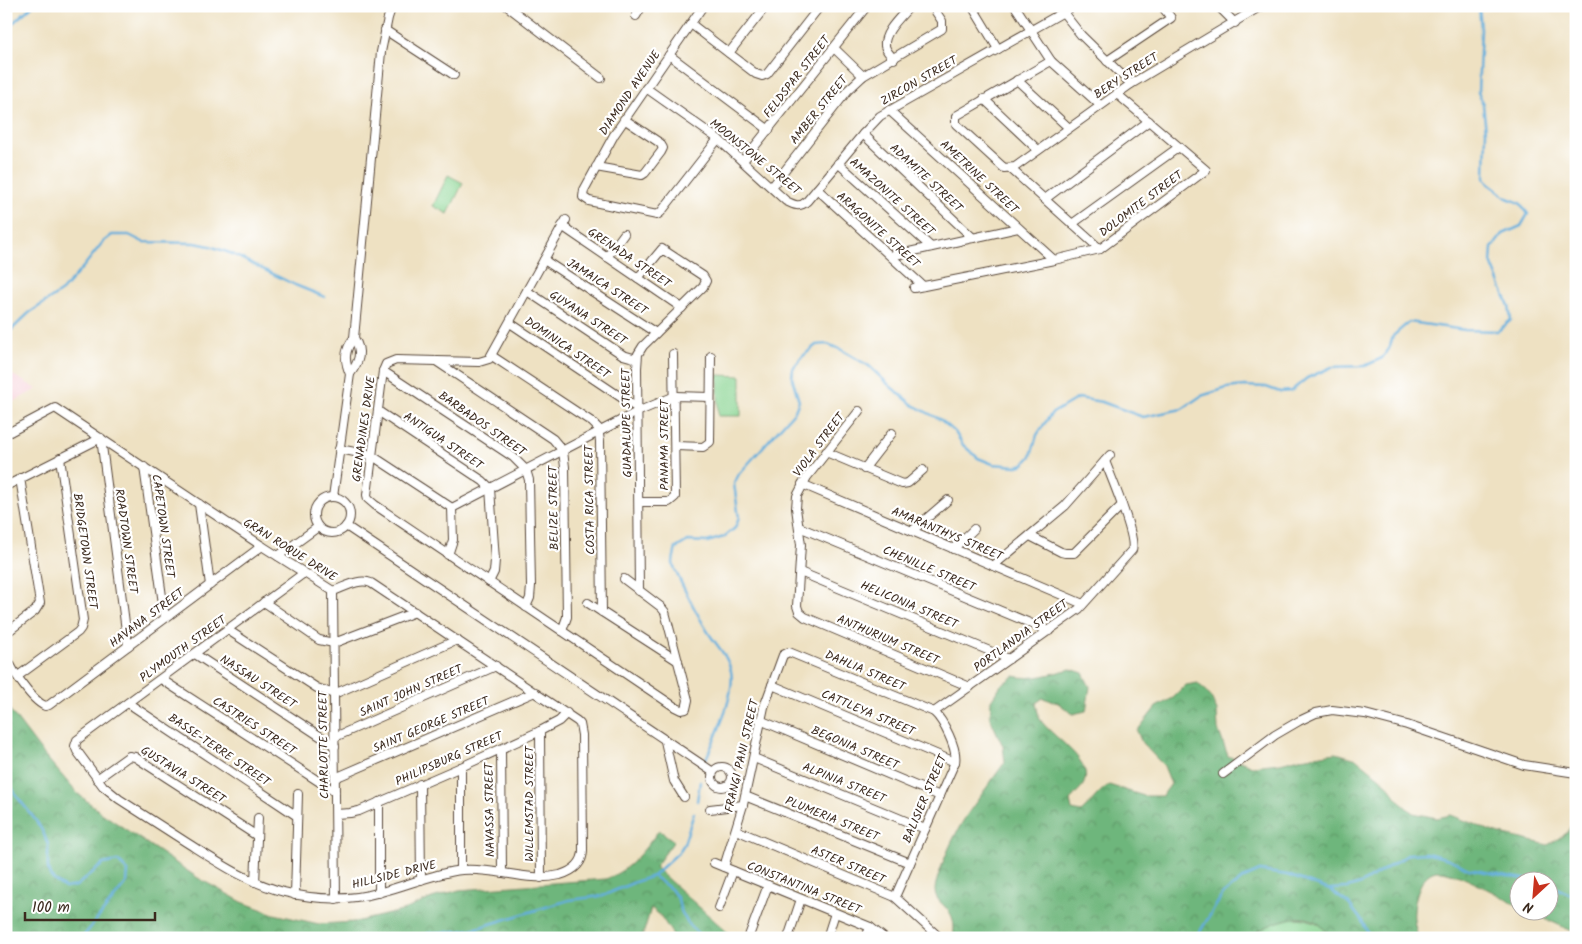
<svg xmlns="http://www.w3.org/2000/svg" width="1582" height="944" font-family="Kalam,sans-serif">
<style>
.built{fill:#f6cfd8}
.grass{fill:url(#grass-tufts);stroke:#627f58}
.forest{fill:url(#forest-crowns);stroke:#54704c}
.park{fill:#88d491;stroke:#627f58}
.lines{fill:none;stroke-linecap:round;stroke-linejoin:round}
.stream{stroke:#63aedc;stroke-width:2.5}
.street-casing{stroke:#564537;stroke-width:10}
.street{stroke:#fff;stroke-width:8}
.labels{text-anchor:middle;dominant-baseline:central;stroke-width:4.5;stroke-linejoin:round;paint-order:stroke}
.street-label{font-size:12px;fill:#3b2a1e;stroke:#fff}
</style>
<defs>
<pattern id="grass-tufts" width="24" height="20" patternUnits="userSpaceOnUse" patternTransform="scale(1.25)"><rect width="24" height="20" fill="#88d491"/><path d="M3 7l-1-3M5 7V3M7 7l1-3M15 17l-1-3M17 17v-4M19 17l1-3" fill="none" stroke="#76b67d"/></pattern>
<pattern id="forest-crowns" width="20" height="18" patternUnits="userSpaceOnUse" patternTransform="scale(1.25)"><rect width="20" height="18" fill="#6eb67b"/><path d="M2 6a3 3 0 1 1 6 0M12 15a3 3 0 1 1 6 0" fill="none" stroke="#5c9464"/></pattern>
</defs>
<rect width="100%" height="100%" fill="#fff"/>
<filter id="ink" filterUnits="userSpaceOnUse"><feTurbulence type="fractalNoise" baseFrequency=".02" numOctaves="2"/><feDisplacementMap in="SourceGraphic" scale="10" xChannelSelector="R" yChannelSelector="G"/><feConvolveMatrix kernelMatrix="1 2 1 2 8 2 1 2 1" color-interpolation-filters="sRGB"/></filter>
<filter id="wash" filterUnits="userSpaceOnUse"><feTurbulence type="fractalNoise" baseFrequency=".0096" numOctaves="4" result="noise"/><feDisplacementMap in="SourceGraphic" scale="20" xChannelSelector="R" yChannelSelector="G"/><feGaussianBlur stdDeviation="1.12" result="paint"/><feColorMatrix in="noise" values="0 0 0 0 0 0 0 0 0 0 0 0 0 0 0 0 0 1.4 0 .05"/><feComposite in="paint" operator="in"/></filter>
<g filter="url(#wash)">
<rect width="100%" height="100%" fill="#eee1c2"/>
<!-- built -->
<path class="built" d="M13 375 37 389 6 406V378Z"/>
<!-- grass -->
<path class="grass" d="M1295 918C1311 919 1322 922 1330 938H1246C1262 929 1276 920 1295 918Z"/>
<!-- forest -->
<g class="forest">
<path d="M1071 669 1083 673 1090 687 1086 711 1073 714 1058 703 1043 698 1036 703C1037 708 1038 714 1040 719 1049 735 1091 758 1085 780 1083 789 1075 792 1070 801L1072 810 1081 812C1091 804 1097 792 1109 785L1144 796H1162L1171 784 1164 766 1142 743 1137 731 1156 707 1173 698 1186 685 1198 683 1211 697 1217 711 1218 729 1228 756 1252 766 1280 763 1300 758 1336 753 1357 759 1386 783 1402 804 1413 813 1437 818 1451 815 1496 833 1548 845 1567 833 1576 818V933L1531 912H1550V882H1520L1519 906C1500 896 1462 874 1442 871 1422 868 1415 896 1414 911 1413 920 1416 929 1418 938H1330C1312 901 1271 923 1246 938H953C959 905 935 907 935 890 935 884 938 877 940 871 947 850 958 827 971 809 982 793 994 778 1005 762L1003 746 990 718 991 700 1001 685 1014 676C1034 681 1052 673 1071 669Z"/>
<path d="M6 705 41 751 77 793 103 814 198 878 242 902 274 914 319 924 355 922 402 911 432 898 459 890 606 879C630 870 644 850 659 830L674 841 655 867 662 874 734 938H675L660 915 651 908 642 938H6Z"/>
</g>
<!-- park -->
<g class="park">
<path d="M448 175 463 183 448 214 433 206Z"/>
<path d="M718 375 741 376V416H718Z"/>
</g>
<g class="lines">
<!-- stream -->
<g class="stream">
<path d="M6 29 32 6"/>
<path d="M6 335 29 313 62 291 84 266 103 242 112 235H129L143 242 195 243 210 246 230 253 295 285 325 297"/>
<path d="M706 759C715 738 736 694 731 671 728 656 716 645 708 632 701 621 675 574 673 563 673 559 675 553 676 548L688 541 707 542 724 537 735 528 739 518 734 484 739 474 795 411 799 401 792 378 793 368 802 357 816 345 827 344 840 349 869 366 891 387 913 405 941 420 955 432 963 445 978 458 993 464 1017 466 1024 464 1031 456 1037 435 1051 414 1078 398 1102 402 1143 417 1182 409 1201 396 1227 388 1244 386 1266 387 1280 392 1291 391 1307 378 1332 367 1365 366 1382 358 1389 349 1393 336 1409 322 1465 330 1498 331 1511 320 1509 306 1491 262 1492 248 1503 234 1521 226 1528 214 1520 203 1507 198 1490 185 1485 178 1486 131 1483 105 1478 92 1481 30 1479 6"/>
<path d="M6 771C11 800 39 815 47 842 49 845 48 849 48 853 47 874 47 877 65 888L76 886 103 864 118 861 128 871 127 882 82 938"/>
<path d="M697 801 700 782"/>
<path d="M653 876 671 889 678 899 680 909 687 922 702 938"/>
<path d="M1550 885 1576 897"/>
<path d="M1331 889 1347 888 1361 884 1409 854 1426 853 1449 859 1469 869 1540 882"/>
<path d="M416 938 430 933 461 931 477 928 569 900 602 896 635 882 653 876 679 852 684 844 694 813"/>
<path d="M1196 938 1223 894 1244 878 1260 871 1287 875 1330 890 1349 904 1362 921 1370 938"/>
</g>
</g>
</g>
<g filter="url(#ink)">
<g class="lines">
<!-- street casing -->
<g class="street-casing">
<g id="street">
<path d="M507 6 601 78"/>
<path d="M703 6 614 135 584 190 583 197 589 201 657 215 661 212 718 139"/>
<path d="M972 6 998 49"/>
<path d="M1015 6 1051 61 1100 105"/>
<path d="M1058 6 1081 35 1131 84"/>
<path d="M1218 6 1235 23"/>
<path d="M636 16 642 6"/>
<path d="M691 24 756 74 762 76 767 74 820 6"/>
<path d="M385 30 454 75"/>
<path d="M834 48 863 76"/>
<path d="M729 53 766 6"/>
<path d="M669 55 769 130"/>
<path d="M894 59C890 55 886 51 885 46 883 32 902 16 910 6"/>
<path d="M1051 61 956 116V124L1004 168 1015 167 1131 84 1261 6"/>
<path d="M1107 61 1171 18 1162 6"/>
<path d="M1017 80 1069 128"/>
<path d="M646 88 718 139 786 201C794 205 800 208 807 201L863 134 880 116 1074 6"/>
<path d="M984 99 1038 150"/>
<path d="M889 110 1054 260"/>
<path d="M863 134 973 238"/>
<path d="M743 161 867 6"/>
<path d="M838 163 931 247"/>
<path d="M596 167 642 175 645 173 661 152 663 148 660 143 624 119"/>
<path d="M1011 169 1100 249"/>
<path d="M772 187 848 90 863 76 942 29V21L932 6"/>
<path d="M817 189 923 286"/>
<path d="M1045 199 1149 121"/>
<path d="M566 220 489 359 479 362 396 360 386 364 383 371 367 495 368 499 375 505 675 707 681 710 686 709 688 700 665 612 661 607 624 579"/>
<path d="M1072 224 1179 147"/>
<path d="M562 226 682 308"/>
<path d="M891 256 1018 228"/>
<path d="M607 257 624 234"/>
<path d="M544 260 656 333"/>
<path d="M638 278 662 249 703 276 706 281 703 287 643 346 638 354 637 368 639 591"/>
<path d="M914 288 1054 260 1100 249 1206 170 1117 94"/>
<path d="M527 291 623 355 637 359"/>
<path d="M510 323 637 408"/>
<path d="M492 356 592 422 598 428 600 441 602 612"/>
<path d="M436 361 553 439 563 451 565 467 567 617 562 631"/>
<path d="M383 371 513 457 526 470 529 480 531 586 530 598 526 607"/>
<path d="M350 374C344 361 344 350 354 338L381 52 388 18 392 6"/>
<path d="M378 411 483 481 490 488 495 560 494 572 489 582"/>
<path d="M859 411 807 477 797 496 796 508 801 545 797 606 799 612 805 617 970 687"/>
<path d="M6 434 55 408 262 546 333 591"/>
<path d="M676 446 703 447 710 442 711 356"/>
<path d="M339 449 371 455 452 508"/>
<path d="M826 452 902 484 908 483 923 470"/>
<path d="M144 467 165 618"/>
<path d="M864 469 892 433"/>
<path d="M802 484 1083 604"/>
<path d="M6 486 101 438 128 646"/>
<circle cx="332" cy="515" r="18"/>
<path d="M333 497 350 374C359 362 363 352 354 338"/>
<path d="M639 502H669L675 497 673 354"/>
<path d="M199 504 210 585"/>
<path d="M452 508 637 412 675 396 710 397"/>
<path d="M346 526 713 772"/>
<path d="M799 527 1049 631"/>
<path d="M912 531 948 500"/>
<path d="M1030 536 1061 552 1065 553H1074L1122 505"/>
<path d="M953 549 974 529"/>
<path d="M448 555 453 540 452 508"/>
<path d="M278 556 318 527"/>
<path d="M993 566 1065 506 1110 455"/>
<path d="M800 572 1009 659"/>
<path d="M304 573 77 740 75 746 77 751 103 786 119 799C142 814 166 829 189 844 219 863 249 883 284 892 316 900 349 901 381 892 408 885 435 873 462 870 496 867 528 883 560 875 573 871 583 864 583 850L582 735 580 724 577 721 371 583C359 578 345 587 333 591"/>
<path d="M333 591 336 899"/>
<path d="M264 602 319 640 334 643 415 612"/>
<path d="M588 603 678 661"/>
<path d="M228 630 317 688 334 694 457 640"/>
<path d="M6 633 35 611 40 603 20 478"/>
<path d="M195 654 335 746"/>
<path d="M6 656C12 670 31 700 45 706L49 705 262 546"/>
<path d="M18 676 78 632 81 628 83 620 60 458"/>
<path d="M161 679 335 792"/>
<path d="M772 685 955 762"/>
<path d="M128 703 297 816"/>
<path d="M934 712 1079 609 1132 550C1137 537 1111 477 1105 461"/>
<path d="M760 720 940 796"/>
<path d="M540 731 541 878"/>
<path d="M335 737 496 666"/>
<path d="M665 741 674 781 684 797"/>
<path d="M501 749 502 872"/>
<path d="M754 758 925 829"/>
<circle cx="722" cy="777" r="10"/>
<path d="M461 767V870"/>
<path d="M1223 774 1275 735 1299 721 1316 713 1332 710 1365 714 1407 725 1524 765 1576 773"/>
<path d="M335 778 535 692"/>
<path d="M97 779 129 756 135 757 257 836"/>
<path d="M420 784 421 880"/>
<path d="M745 796 910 863"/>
<path d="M379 802V893"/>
<path d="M710 809 743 805"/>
<path d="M336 814 350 813 359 811 461 767 540 731 559 721 567 713"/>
<path d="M736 830 895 897 940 938"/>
<path d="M714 863 870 927 884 938"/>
<path d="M724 867 743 805 764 707 783 655 789 652 934 712C943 720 958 749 955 762L895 897"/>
<path d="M255 882 258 818"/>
<path d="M295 895 298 794"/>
<path d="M719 908 733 871"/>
<path d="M749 936 768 885"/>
<path d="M788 938 801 899"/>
<path d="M827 938 835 913"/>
<path d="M866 938 870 927"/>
</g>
</g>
<!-- street -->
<use href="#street" class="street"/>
</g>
</g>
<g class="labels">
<!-- street labels -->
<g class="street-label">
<text transform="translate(1126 76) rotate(-33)">BERY STREET</text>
<text transform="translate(797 77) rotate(-52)">FELDSPAR STREET</text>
<text transform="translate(919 81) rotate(-30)">ZIRCON STREET</text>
<text transform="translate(630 93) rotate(-56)">DIAMOND AVENUE</text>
<text transform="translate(819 110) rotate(-51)">AMBER STREET</text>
<text transform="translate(755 157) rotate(39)">MOONSTONE STREET</text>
<text transform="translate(979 177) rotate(43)">AMETRINE STREET</text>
<text transform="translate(926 178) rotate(43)">ADAMITE STREET</text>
<text transform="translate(892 197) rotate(42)">AMAZONITE STREET</text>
<text transform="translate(1141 204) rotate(-37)">DOLOMITE STREET</text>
<text transform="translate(878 230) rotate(42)">ARAGONITE STREET</text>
<text transform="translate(629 258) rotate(34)">GRENADA STREET</text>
<text transform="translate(607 287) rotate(33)">JAMAICA STREET</text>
<text transform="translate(588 318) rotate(33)">GUYANA STREET</text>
<text transform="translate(567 348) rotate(34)">DOMINICA STREET</text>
<text transform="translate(627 423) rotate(-91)">GUADALUPE STREET</text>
<text transform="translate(482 424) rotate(35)">BARBADOS STREET</text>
<text transform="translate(364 429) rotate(-82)">GRENADINES DRIVE</text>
<text transform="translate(443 441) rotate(34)">ANTIGUA STREET</text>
<text transform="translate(664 445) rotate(-90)">PANAMA STREET</text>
<text transform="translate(819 445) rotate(-53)">VIOLA STREET</text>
<text transform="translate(590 500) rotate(-91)">COSTA RICA STREET</text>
<text transform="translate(554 508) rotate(-91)">BELIZE STREET</text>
<text transform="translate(163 526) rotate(82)">CAPETOWN STREET</text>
<text transform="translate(947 534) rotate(23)">AMARANTHYS STREET</text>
<text transform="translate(126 541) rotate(82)">ROADTOWN STREET</text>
<text transform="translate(290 550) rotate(32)">GRAN ROQUE DRIVE</text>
<text transform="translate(85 551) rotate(82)">BRIDGETOWN STREET</text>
<text transform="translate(929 569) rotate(23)">CHENILLE STREET</text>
<text transform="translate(909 605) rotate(23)">HELICONIA STREET</text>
<text transform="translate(147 618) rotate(-37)">HAVANA STREET</text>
<text transform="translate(1021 636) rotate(-36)">PORTLANDIA STREET</text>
<text transform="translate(888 640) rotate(23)">ANTHURIUM STREET</text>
<text transform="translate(183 649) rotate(-36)">PLYMOUTH STREET</text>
<text transform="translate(865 671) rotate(23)">DAHLIA STREET</text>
<text transform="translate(258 682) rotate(33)">NASSAU STREET</text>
<text transform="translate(411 691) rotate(-24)">SAINT JOHN STREET</text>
<text transform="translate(868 713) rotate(23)">CATTLEYA STREET</text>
<text transform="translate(431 725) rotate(-23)">SAINT GEORGE STREET</text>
<text transform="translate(254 726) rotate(33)">CASTRIES STREET</text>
<text transform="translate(324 745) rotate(-91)">CHARLOTTE STREET</text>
<text transform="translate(855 748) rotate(23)">BEGONIA STREET</text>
<text transform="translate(219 750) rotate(34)">BASSE-TERRE STREET</text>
<text transform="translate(742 756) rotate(-77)">FRANGI PANI STREET</text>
<text transform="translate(449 759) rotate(-24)">PHILIPSBURG STREET</text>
<text transform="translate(183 775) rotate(32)">GUSTAVIA STREET</text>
<text transform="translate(844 783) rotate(22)">ALPINIA STREET</text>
<text transform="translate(925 799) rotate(-67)">BALISIER STREET</text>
<text transform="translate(529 804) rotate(-90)">WILLEMSTAD STREET</text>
<text transform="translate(490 810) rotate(-91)">NAVASSA STREET</text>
<text transform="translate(832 819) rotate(22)">PLUMERIA STREET</text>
<text transform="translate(848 865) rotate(23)">ASTER STREET</text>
<text transform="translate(394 875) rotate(-14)">HILLSIDE DRIVE</text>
<text transform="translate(804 888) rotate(22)">CONSTANTINA STREET</text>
</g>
</g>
<!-- margin -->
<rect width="1582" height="944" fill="none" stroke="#fff" stroke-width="25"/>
<!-- north arrow -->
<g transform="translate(1534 896) rotate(206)"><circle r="24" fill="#ffffff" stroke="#b1aaa5"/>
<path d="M0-4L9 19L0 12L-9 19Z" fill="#c8321e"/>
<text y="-8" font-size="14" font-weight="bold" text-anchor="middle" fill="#3b2a1e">N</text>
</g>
<!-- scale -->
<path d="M25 912v8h130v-8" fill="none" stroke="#3b2a1e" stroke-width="2.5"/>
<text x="32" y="912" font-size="15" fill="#3b2a1e" stroke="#ffffff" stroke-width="4" paint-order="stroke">100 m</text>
</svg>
